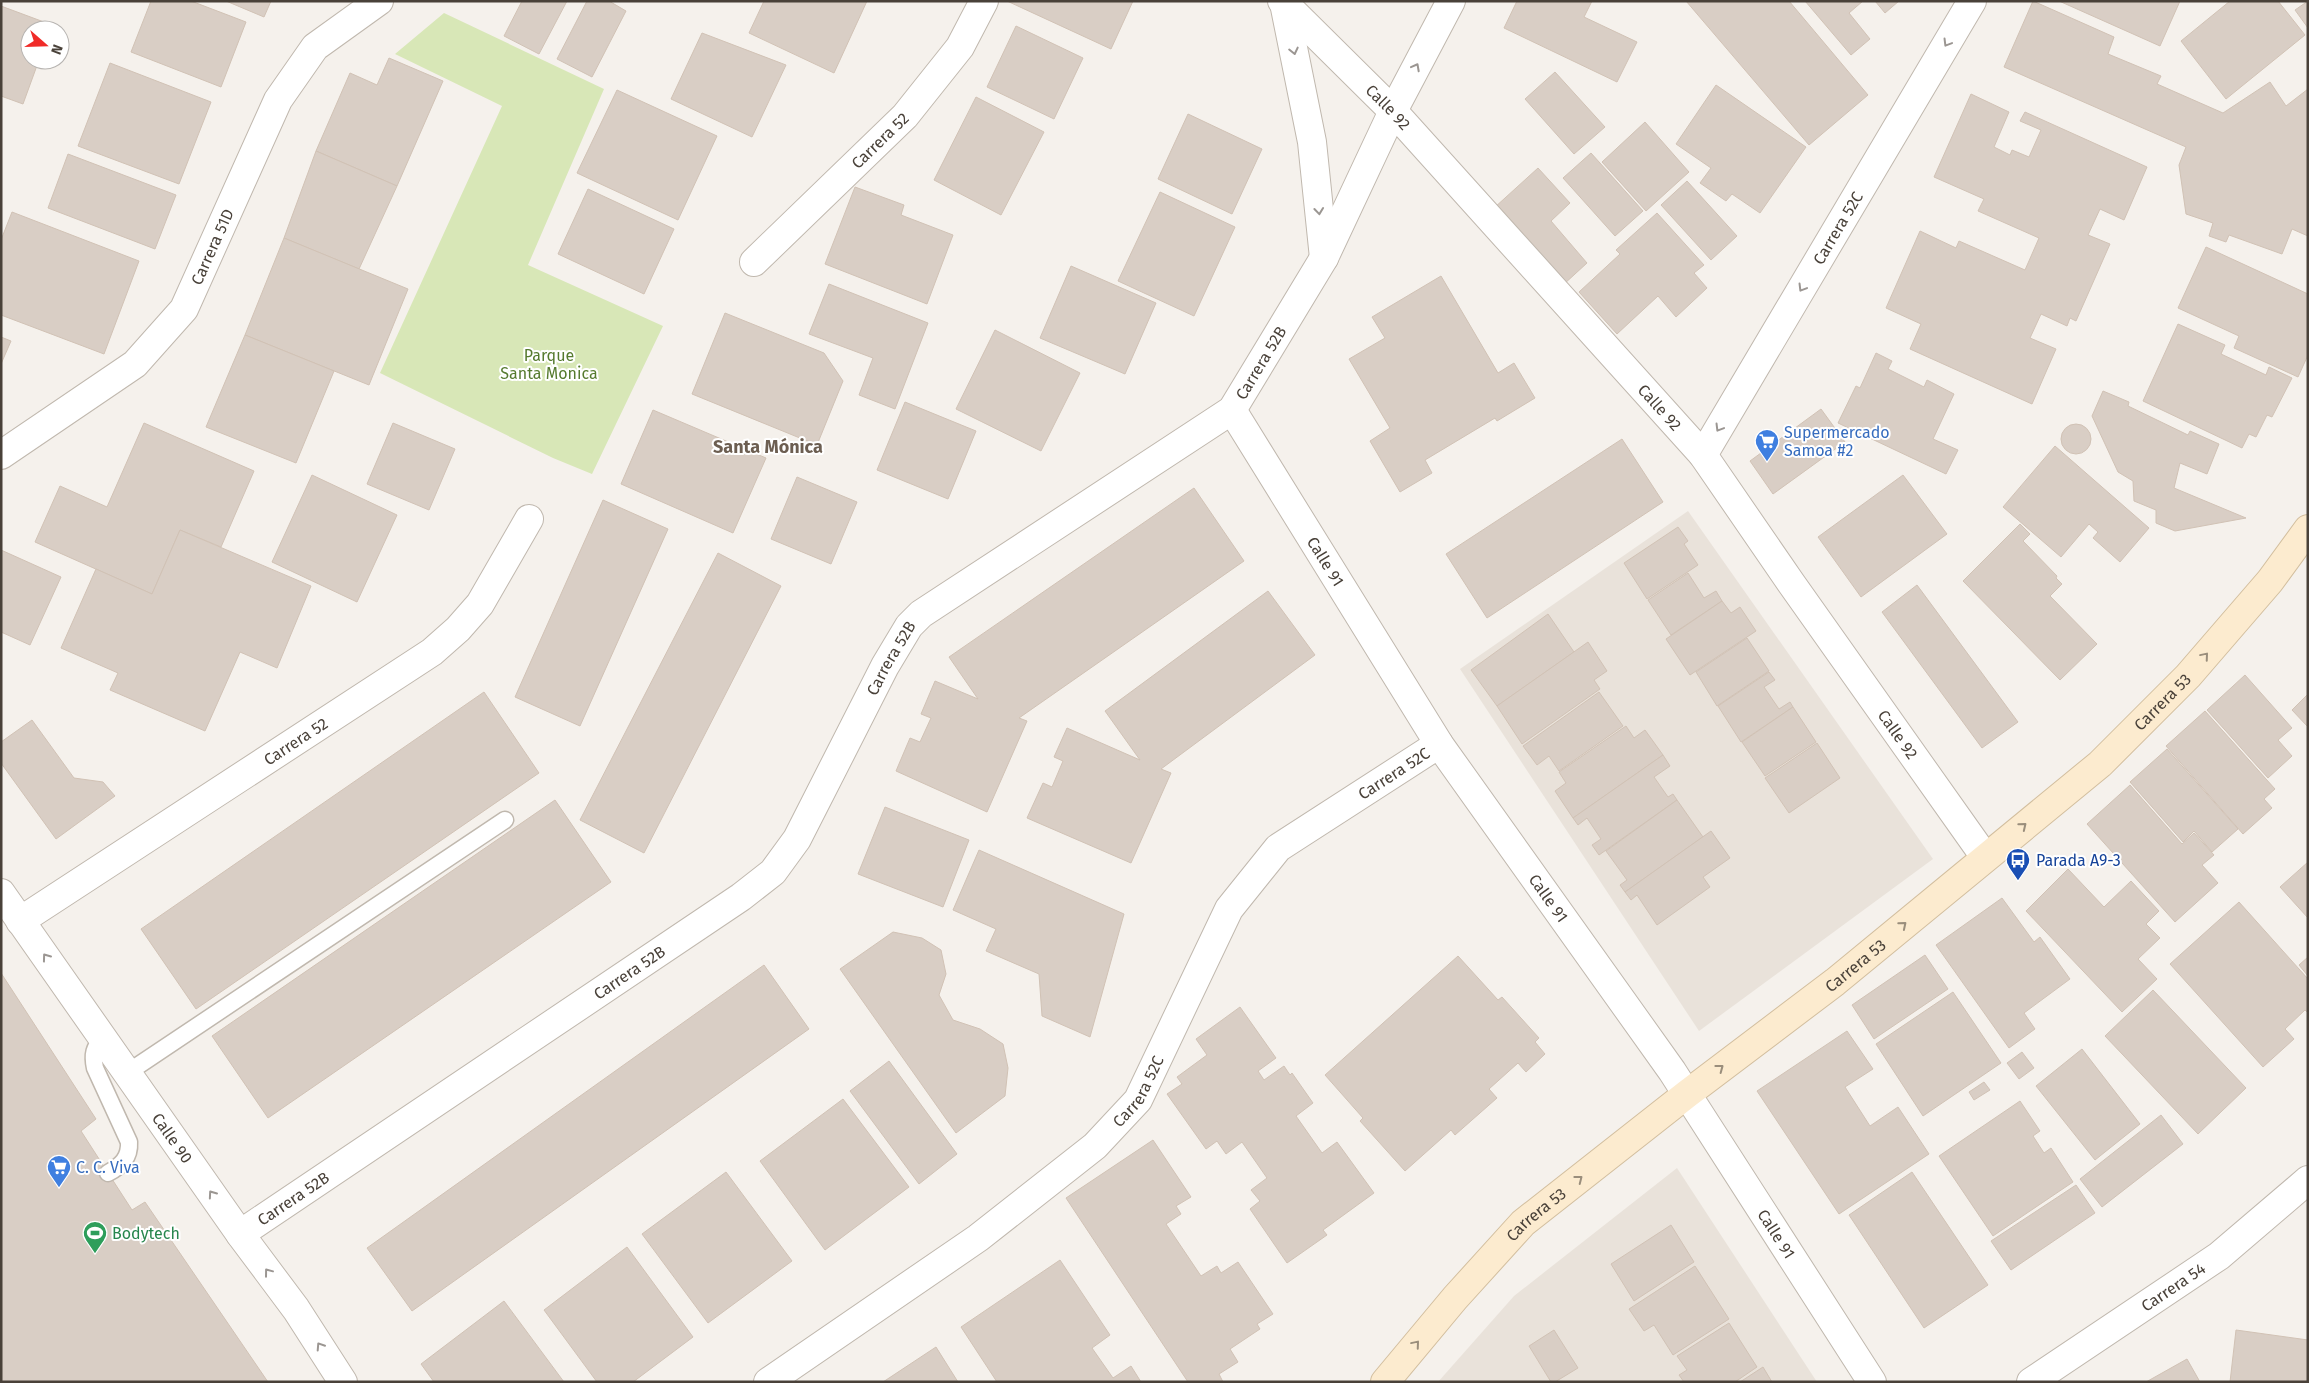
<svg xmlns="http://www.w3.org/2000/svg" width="2309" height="1383" font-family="'Fira Sans',sans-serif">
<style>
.residential{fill:#e9e2da}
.green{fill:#d8e7b7}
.building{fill:#d9cec5;stroke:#d1c2b5}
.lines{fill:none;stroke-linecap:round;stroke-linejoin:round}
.service-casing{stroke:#c0b8ae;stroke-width:19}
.minor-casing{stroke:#c0b8ae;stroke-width:30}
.secondary-casing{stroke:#d2be9e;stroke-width:30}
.service{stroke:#fff;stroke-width:16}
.minor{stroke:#fff;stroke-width:28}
.secondary{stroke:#fcebcf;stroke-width:28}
.oneway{stroke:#9b9692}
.oneway2{stroke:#9a8e7c}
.labels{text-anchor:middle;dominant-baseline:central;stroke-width:4;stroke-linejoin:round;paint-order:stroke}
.street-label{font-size:16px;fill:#494139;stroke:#fff}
.park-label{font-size:16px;fill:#557a2e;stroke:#fff}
.shop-label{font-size:16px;fill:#366cbe;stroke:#fff;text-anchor:start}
.transit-label{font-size:16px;fill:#164399;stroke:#fff;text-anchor:start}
.leisure-label{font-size:16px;fill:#27864d;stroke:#fff;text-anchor:start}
.neighbourhood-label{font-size:18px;font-weight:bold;fill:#6c5e51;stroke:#fff}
</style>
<rect width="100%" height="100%" fill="#f5f1ec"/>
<!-- residential -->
<g class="residential">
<path d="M1688 511 1933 859 1699 1031 1460 669Z"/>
<path d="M1677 1168 1817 1382H1438L1514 1296Z"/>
</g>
<!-- green -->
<path class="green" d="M444 13 604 89 528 265 663 326 592 474 553 458 380 373 502 106 395 54Z"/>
<!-- building -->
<g class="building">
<path d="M151 1H191L246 22 221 87 131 52Z"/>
<path d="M226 1H271L264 17Z"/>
<path d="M522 1H567L539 54 504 36Z"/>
<path d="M587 1H609L626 11 592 77 557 59Z"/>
<path d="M764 1H867L834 73 749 33Z"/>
<path d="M1007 1H1133L1111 49Z"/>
<path d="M1517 1H1592L1584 17 1637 42 1617 82 1504 28Z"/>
<path d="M1686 1H1789L1868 95 1809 145Z"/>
<path d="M1805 1H1863L1849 13 1870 39 1851 55Z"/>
<path d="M1875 1H1899L1885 13Z"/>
<path d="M2033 1 2114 37 2108 54 2161 76 2157 84 2223 113 2270 82 2286 106 2308 89V236L2292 229 2282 254 2229 235 2226 242 2209 236 2213 223 2186 214 2179 165 2186 147 2004 67Z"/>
<path d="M2059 1H2180L2160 46Z"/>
<path d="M2230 1H2278L2305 35 2226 99 2181 41Z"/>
<path d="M2308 1V28L2295 10Z"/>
<path d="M1 6 52 25 51 30H30V60H39L23 104 1 96Z"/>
<path d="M1016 26 1083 58 1054 119 987 87Z"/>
<path d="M702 33 786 65 752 137 671 99Z"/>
<path d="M389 58 443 81 397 186 316 151 350 73 377 85Z"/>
<path d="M110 63 211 102 179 184 78 146Z"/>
<path d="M1555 72 1605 127 1574 154 1525 99Z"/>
<path d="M1716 85 1806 147 1760 213 1732 194 1726 201 1700 183 1711 168 1676 144Z"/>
<path d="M617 90 717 136 678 220 577 173Z"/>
<path d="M1971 94 2009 112 1994 147 2010 155 2012 150 2029 157 2041 130 2020 121 2025 112 2147 167 2124 220 2100 209 2088 235 2110 244 2076 321 2070 318 2067 326 2041 314 2030 338 2056 349 2032 404 1910 349 1921 324 1886 308 1920 231 1956 248 1959 241 2025 270 2039 238 1978 211 1984 199 1934 177Z"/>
<path d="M976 97 1044 132 1001 215 934 180Z"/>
<path d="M1188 114 1262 149 1232 214 1158 179Z"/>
<path d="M1645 122 1689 172 1646 211 1602 162Z"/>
<path d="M316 151 397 186 359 269 284 238Z"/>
<path d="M1591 153 1643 211 1615 236 1563 178Z"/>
<path d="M68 154 176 195 155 249 48 208Z"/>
<path d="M1538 168 1570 203 1551 221 1587 263 1563 285 1494 208Z"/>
<path d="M1687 181 1737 236 1711 260 1661 205Z"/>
<path d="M855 187 904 205 901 215 953 235 927 304 825 264Z"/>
<path d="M588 189 674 229 644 294 558 254Z"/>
<path d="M1160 192 1235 227 1194 316 1118 281Z"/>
<path d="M12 212 139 261 104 354 1 315V240Z"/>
<path d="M1657 213 1704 265 1694 273 1707 288 1676 317 1658 296 1617 334 1579 292 1620 254 1616 250Z"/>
<path d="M284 238 408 289 369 385 245 335Z"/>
<path d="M2206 247 2308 294V355L2298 377 2234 348 2239 336 2178 308Z"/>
<path d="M1071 266 1156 303 1125 374 1040 338Z"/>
<path d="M1441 276 1498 373 1514 363 1535 398 1497 421 1495 418 1425 460 1432 473 1400 492 1370 441 1390 428 1349 359 1385 338 1372 317Z"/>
<path d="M829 284 928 323 895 409 859 395 873 358 809 334Z"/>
<path d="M725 313 824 353 843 381 817 445 692 394Z"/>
<path d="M2178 324 2225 345 2221 354 2266 375 2269 367 2292 378 2272 417 2267 415 2256 437 2249 434 2242 448 2143 401Z"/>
<path d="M995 330 1080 373 1041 451 956 409Z"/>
<path d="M245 335 334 371 296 463 206 427Z"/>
<path d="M1 337 11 341 1 364Z"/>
<path d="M1876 353 1892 361 1888 369 1924 387 1927 380 1954 394 1933 439 1958 450 1946 474 1838 423 1856 386 1860 388Z"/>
<path d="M2103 391 2129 402 2128 406 2188 435 2190 431 2219 444 2207 474 2180 463 2174 488 2246 518 2175 531 2156 523V510L2134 501 2133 481 2118 472 2092 416Z"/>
<path d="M905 402 976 431 948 499 877 470Z"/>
<path d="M1821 409 1845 442 1773 494 1750 461Z"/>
<path d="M653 410 766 458 733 533 621 484Z"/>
<path d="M144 423 254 471 221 547 180 530 152 594 35 542 60 486 107 507Z"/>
<path d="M393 423 455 449 429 510 367 484Z"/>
<circle cx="2076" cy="439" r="15"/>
<path d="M1622 439 1663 502 1487 618 1446 554Z"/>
<path d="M2055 446 2149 528 2120 562 2093 538 2098 532 2089 524 2061 557 2003 507Z"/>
<path d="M312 475 397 515 357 602 272 562Z"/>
<path d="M1903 475 1947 534 1861 597 1818 537Z"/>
<path d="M797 477 857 502 831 564 771 539Z"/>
<path d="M1194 488 1244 561 1019 718 1027 721 987 812 896 771 910 738 920 742 931 718 921 714 935 681 978 699 949 657Z"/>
<path d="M603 500 668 529 580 726 515 697Z"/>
<path d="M2020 524 2030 534 2023 541 2057 576 2056 578 2062 584 2050 596 2097 644 2060 680 1963 581Z"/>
<path d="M1678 527 1688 541 1684 544 1698 565 1647 599 1624 563Z"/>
<path d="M180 530 311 586 277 668 240 652 205 731 110 690 118 673 61 648 96 569 152 594Z"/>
<path d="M1 550 61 577 30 645 1 632Z"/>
<path d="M718 553 781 586 644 853 580 820Z"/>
<path d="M1688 573 1704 598 1716 591 1722 601 1671 635 1648 600Z"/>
<path d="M1917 585 2018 722 1982 748 1882 612Z"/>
<path d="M1268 591 1315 655 1161 769 1171 773 1131 863 1027 818 1043 783 1052 787 1063 761 1054 757 1067 728 1140 760 1105 711Z"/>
<path d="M1722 601 1731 613 1740 607 1756 631 1690 675 1666 639Z"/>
<path d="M1548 614 1574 652 1497 706 1471 670Z"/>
<path d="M1747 638 1769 671 1717 706 1696 672Z"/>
<path d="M1588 642 1607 671 1594 680 1600 689 1522 744 1497 706Z"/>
<path d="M1769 672 1775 680 1764 687 1779 709 1790 702 1793 707 1741 742 1718 706Z"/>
<path d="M2245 675 2292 728 2278 740 2292 756 2268 778 2207 710Z"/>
<path d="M484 692 539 773 196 1009 141 929Z"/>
<path d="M1599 692 1623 726 1559 771 1549 756 1537 765 1523 746Z"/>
<path d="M2308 694V727L2292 710Z"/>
<path d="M1793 707 1816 742 1765 776 1742 742Z"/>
<path d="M2205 711 2275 789 2264 799 2272 808 2243 834 2166 746Z"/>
<path d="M32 720 74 778 103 782 115 796 56 839 1 763V742Z"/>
<path d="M1626 726 1634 738 1645 730 1663 755 1573 818 1555 791 1566 783 1559 772Z"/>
<path d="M1817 743 1840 778 1789 813 1765 778Z"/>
<path d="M2167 749 2238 829 2212 852 2194 831 2183 842 2130 782Z"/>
<path d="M1663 755 1670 766 1654 777 1668 797 1673 794 1677 800 1599 855 1592 845 1601 839 1587 818 1578 825 1573 818Z"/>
<path d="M2130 785 2182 844 2194 833 2214 855 2202 865 2218 883 2175 922 2087 824Z"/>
<path d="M555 800 611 882 268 1118 212 1036Z"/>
<path d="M1677 800 1703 837 1625 892 1620 885 1627 880 1606 851Z"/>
<path d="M885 807 969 840 943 907 858 874Z"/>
<path d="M1711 831 1730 858 1703 877 1710 887 1657 925 1637 895 1631 900 1625 892Z"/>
<path d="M979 850 1124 914 1090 1037 1042 1016 1039 974 986 951 996 929 953 910Z"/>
<path d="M2308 862V918L2280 887Z"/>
<path d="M2068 869 2104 907 2131 881 2159 911 2146 924 2160 938 2138 959 2157 979 2122 1012 2026 911Z"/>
<path d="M2002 898 2034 942 2040 937 2070 979 2024 1013 2035 1029 2009 1048 1936 945Z"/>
<path d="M2239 902 2308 979V1013L2305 1010 2285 1029 2294 1039 2263 1067 2170 964Z"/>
<path d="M893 932 922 938 941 950 946 974 939 995 953 1020 980 1029 1003 1044 1008 1068 1005 1096 956 1133 840 969Z"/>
<path d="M1925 955 1948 989 1874 1039 1852 1005Z"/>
<path d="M1458 956 1498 1000 1502 997 1539 1038 1535 1042 1545 1054 1526 1072 1518 1063 1489 1089 1497 1098 1455 1135 1451 1130 1405 1171 1360 1121 1363 1118 1325 1075Z"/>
<path d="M2308 957V976L2299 965Z"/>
<path d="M764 965 809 1029 412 1311 367 1248Z"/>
<path d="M1 973 96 1119 81 1131 132 1210 145 1202 268 1382H1Z"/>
<path d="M2153 990 2246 1088 2198 1134 2105 1036Z"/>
<path d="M1953 992 2001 1063 1923 1116 1876 1044Z"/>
<path d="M1240 1007 1276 1058 1258 1071 1264 1080 1284 1066 1290 1075 1292 1073 1313 1103 1296 1116 1322 1153 1337 1142 1374 1193 1323 1230 1327 1235 1287 1263 1250 1209 1260 1201 1251 1190 1267 1178 1242 1142 1226 1154 1217 1141 1206 1149 1167 1094 1182 1084 1177 1077 1207 1055 1196 1039Z"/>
<path d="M1847 1031 1873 1069 1845 1087 1870 1126 1898 1107 1929 1154 1839 1214 1757 1091Z"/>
<path d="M2082 1049 2140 1124 2095 1160 2036 1086Z"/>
<path d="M2022 1052 2034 1068 2019 1079 2007 1063Z"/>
<path d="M889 1061 957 1154 919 1184 850 1091Z"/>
<path d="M1984 1082 1990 1090 1974 1100 1969 1092Z"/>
<path d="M843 1099 909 1187 825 1250 760 1161Z"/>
<path d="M2020 1101 2040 1131 2033 1136 2044 1153 2051 1148 2073 1182 1993 1236 1939 1156Z"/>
<path d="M2161 1115 2183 1144 2102 1207 2080 1179Z"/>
<path d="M1153 1140 1191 1197 1176 1206 1181 1214 1166 1224 1201 1276 1217 1266 1221 1273 1238 1262 1273 1314 1257 1324 1260 1329 1230 1349 1238 1362 1219 1374 1223 1382H1188L1066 1198Z"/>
<path d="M726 1172 792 1261 708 1323 642 1234Z"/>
<path d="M1912 1172 1988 1285 1924 1328 1849 1215Z"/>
<path d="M2076 1185 2095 1213 2011 1270 1991 1241Z"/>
<path d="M1671 1225 1694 1262 1634 1301 1611 1264Z"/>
<path d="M627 1247 693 1337 633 1382H597L544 1310Z"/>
<path d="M1060 1260 1110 1335 1092 1348 1113 1378 1131 1366 1141 1382H997L961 1327Z"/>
<path d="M1695 1266 1729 1319 1673 1355 1654 1325 1644 1331 1629 1309Z"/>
<path d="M504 1301 564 1382H434L421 1364Z"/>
<path d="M1729 1323 1757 1367 1735 1382H1684L1679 1375 1687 1370 1677 1356Z"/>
<path d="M1554 1330 1578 1368 1555 1382H1551L1529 1346Z"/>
<path d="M2236 1330 2308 1340V1382H2230Z"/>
<path d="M936 1347 958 1382H883Z"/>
<path d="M2187 1359 2200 1382H2146Z"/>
<path d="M1763 1367 1772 1382H1740Z"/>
</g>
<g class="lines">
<!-- service casing -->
<g class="service-casing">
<g id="service">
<path d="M103 1037C94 1048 92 1054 95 1068L129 1142C130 1158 121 1166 108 1173"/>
<path d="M127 1073 505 820"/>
</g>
</g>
<!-- minor casing -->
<g class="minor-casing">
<g id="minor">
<path id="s1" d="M1282 1 1393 111 1703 455 1791 583 1985 857"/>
<path d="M1284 3 1312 142 1324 258"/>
<path id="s2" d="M754 262 905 116 960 47 984 1"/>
<path id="s3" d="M1232 410 1439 744 1672 1071 1872 1382"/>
<path id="s4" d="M1 455 135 364 184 309 278 100 315 47 379 1"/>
<path id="s5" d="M1703 455 1972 1"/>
<path id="s6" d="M1 893 240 1234 296 1309 343 1382"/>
<path id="s7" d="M20 921 432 652 458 629 480 604 529 519"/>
<path id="s8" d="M240 1234 741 897 773 872 797 839 885 666 909 626 921 614 1232 410 1324 258 1393 111 1451 1"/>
<path id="s9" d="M768 1382 978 1238 1095 1146 1138 1100 1229 909 1278 848 1439 744"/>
<path id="s10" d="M2031 1382 2219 1256 2308 1180"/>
</g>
</g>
<!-- secondary casing -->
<g class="secondary-casing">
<g id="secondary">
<path id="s11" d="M1385 1382 1455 1298 1523 1223 1687 1094 1835 982 2100 764 2188 676 2270 581 2308 529"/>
</g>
</g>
<!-- service -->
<use href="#service" class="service"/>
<!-- minor -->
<use href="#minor" class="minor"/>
<!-- secondary -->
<use href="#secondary" class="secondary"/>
</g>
<!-- one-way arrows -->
<defs><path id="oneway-chevron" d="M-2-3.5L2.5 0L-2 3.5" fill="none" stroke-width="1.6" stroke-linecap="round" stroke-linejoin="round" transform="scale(1.25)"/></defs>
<g class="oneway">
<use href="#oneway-chevron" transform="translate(1947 43) rotate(121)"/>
<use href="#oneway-chevron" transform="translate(1294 51) rotate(77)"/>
<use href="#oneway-chevron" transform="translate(1416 67) rotate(-62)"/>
<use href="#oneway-chevron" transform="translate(1319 211) rotate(84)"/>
<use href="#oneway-chevron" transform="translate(1802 288) rotate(121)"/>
<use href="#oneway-chevron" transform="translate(1719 428) rotate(121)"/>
<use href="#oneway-chevron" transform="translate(46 957) rotate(-126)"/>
<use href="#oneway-chevron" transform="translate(212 1194) rotate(-125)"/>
<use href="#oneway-chevron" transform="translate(268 1272) rotate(-127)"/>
<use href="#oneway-chevron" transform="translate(320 1346) rotate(-123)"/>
</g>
<g class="oneway2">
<use href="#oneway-chevron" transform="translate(2205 656) rotate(-50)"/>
<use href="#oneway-chevron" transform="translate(2023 826) rotate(-39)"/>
<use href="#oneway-chevron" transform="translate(1903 925) rotate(-40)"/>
<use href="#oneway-chevron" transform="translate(1720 1068) rotate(-37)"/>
<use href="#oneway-chevron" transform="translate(1579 1179) rotate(-38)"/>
<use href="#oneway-chevron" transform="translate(1416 1344) rotate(-50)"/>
</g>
<!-- icons -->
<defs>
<g id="supermarket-pin" transform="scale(1.25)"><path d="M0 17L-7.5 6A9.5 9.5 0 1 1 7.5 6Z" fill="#3f7fe0" stroke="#fff"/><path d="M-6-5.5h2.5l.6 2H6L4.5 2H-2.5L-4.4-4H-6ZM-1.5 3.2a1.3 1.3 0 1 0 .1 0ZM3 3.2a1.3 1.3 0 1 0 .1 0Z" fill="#fff"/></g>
<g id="bus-pin" transform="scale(1.25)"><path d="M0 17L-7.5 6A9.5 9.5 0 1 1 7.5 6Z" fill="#1a4fb4" stroke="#fff"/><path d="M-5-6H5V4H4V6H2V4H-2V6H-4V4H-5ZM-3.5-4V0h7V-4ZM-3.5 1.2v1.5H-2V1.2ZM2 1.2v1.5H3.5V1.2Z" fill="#fff"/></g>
<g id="stadium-pin" transform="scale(1.25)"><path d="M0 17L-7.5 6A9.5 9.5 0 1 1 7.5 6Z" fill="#2e9e5b" stroke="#fff"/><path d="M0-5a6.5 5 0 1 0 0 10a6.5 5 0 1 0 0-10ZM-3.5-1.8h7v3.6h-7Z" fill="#fff"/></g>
</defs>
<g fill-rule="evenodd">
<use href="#supermarket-pin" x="1767" y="441"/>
<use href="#bus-pin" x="2018" y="860"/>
<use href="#supermarket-pin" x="59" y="1167"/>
<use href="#stadium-pin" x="95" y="1233"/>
</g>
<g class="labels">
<!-- street labels -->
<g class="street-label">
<text stroke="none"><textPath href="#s1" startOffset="150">Calle 92</textPath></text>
<text stroke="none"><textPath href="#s2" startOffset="175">Carrera 52</textPath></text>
<text stroke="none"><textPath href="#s5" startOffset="264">Carrera 52C</textPath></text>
<text stroke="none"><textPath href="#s4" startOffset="304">Carrera 51D</textPath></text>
<text stroke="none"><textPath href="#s8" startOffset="1370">Carrera 52B</textPath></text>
<text stroke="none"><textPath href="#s1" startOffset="555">Calle 92</textPath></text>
<text stroke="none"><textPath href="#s3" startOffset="178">Calle 91</textPath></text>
<text stroke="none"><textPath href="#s8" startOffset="889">Carrera 52B</textPath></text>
<text stroke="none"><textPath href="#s11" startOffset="1036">Carrera 53</textPath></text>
<text stroke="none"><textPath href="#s1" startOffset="960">Calle 92</textPath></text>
<text stroke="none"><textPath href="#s7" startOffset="329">Carrera 52</textPath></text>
<text stroke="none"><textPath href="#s9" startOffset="894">Carrera 52C</textPath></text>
<text stroke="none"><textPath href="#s3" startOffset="582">Calle 91</textPath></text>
<text stroke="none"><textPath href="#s11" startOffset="631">Carrera 53</textPath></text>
<text stroke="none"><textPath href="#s8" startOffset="469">Carrera 52B</textPath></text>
<text stroke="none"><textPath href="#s9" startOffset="474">Carrera 52C</textPath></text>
<text stroke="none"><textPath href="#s6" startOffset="299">Calle 90</textPath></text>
<text stroke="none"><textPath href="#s8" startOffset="64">Carrera 52B</textPath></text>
<text stroke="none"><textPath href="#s11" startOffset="226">Carrera 53</textPath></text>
<text stroke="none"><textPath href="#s3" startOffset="988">Calle 91</textPath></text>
<text stroke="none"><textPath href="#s10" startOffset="171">Carrera 54</textPath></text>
</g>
<!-- park labels -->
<g class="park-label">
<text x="549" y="355">Parque<tspan x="549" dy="18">Santa Monica</tspan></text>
</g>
<!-- shop labels -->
<g class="shop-label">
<text x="1784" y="432">Supermercado<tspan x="1784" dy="18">Samoa #2</tspan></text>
<text x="76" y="1167">C. C. Viva</text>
</g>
<!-- transit labels -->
<g class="transit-label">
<text x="2036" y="860">Parada A9-3</text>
</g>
<!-- leisure labels -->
<g class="leisure-label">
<text x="112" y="1233">Bodytech</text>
</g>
<!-- neighbourhood labels -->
<g class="neighbourhood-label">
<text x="768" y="447">Santa Mónica</text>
</g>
</g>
<!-- border -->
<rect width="2309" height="1383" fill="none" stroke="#494139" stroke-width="5"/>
<!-- north arrow -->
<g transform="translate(45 45) rotate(110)"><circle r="24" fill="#ffffff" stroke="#b6b3b0"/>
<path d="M0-4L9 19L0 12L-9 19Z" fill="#f02b28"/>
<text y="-8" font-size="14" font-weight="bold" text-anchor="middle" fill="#494139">N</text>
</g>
</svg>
